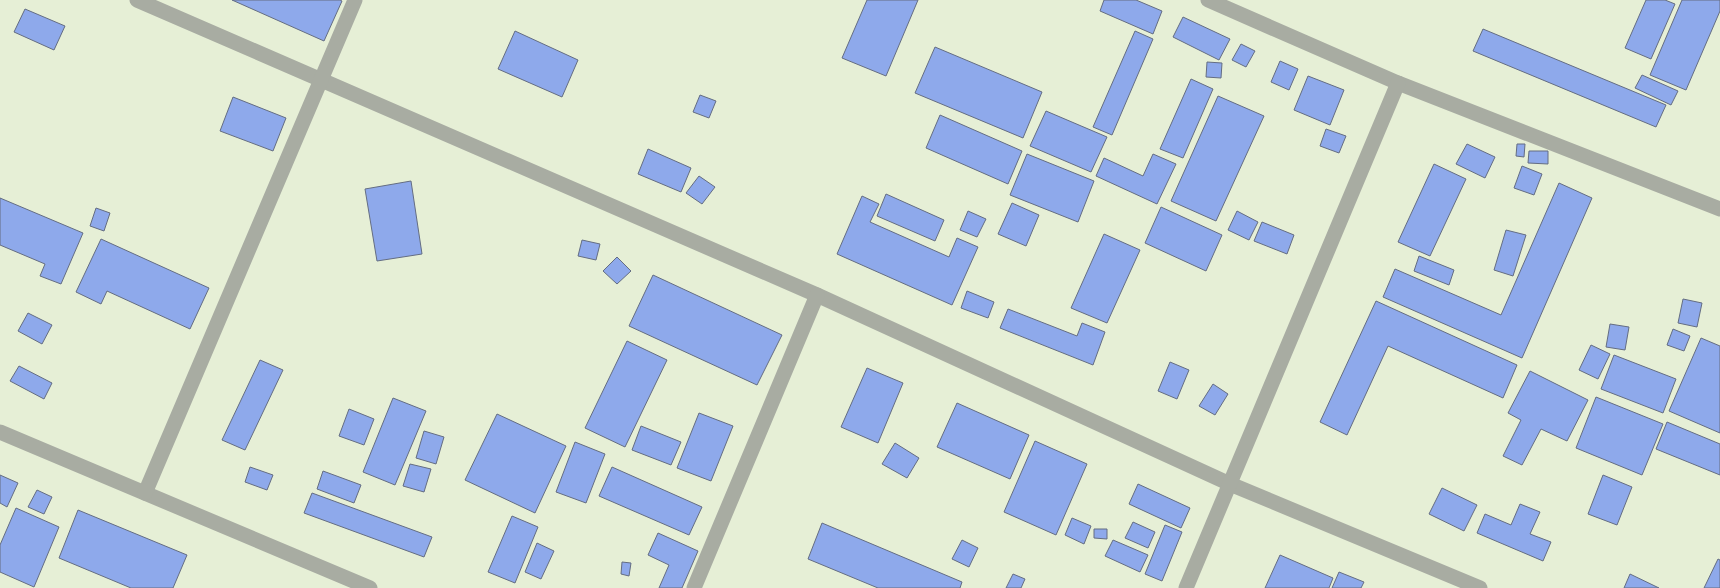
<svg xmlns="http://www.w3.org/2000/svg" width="1720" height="588" font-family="'Exo 2',sans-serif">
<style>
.building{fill:#8ea9eb;stroke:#646d82}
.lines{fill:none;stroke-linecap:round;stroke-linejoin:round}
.street{stroke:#a8aca2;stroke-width:15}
</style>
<rect width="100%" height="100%" fill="#e6efd6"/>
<!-- building -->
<g class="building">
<path d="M232 0H340L342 1 324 41Z"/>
<path d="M867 0H918L886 76 842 58Z"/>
<path d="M1104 0H1136L1162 11 1153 34 1100 11Z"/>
<path d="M1646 0H1665L1675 4 1651 59 1625 48Z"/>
<path d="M1682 0H1720V11L1686 90 1650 75Z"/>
<path d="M25 9 65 26 54 50 14 32Z"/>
<path d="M1183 17 1230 39 1219 60 1173 37Z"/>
<path d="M1483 29 1666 105 1656 127 1473 51Z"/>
<path d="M515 31 578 60 562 97 498 69Z"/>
<path d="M1135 31 1153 39 1112 135 1093 127Z"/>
<path d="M1241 44 1255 51 1246 67 1232 60Z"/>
<path d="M935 47 1042 92 1023 138 915 93Z"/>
<path d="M1280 61 1298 69 1289 90 1271 82Z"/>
<path d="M1207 62 1222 63 1221 78 1206 77Z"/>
<path d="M1642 75 1678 91 1671 105 1635 88Z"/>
<path d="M1308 76 1344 90 1330 125 1294 110Z"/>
<path d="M1191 79 1213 89 1183 158 1160 149Z"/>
<path d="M700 95 716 101 709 118 693 112Z"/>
<path d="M1218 96 1264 116 1216 221 1171 201Z"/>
<path d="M233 97 286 118 273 151 220 131Z"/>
<path d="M1046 111 1107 137 1091 172 1030 146Z"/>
<path d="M940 115 1022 151 1008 184 926 148Z"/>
<path d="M1326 129 1346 136 1339 153 1320 146Z"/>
<path d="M1467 144 1495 157 1485 178 1456 164Z"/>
<path d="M1517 144H1525L1524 157 1516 156Z"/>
<path d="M648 149 691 168 681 192 638 174Z"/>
<path d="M1529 151H1548V164L1528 163Z"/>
<path d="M1027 154 1094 181 1078 222 1010 195Z"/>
<path d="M1153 154 1176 164 1157 204 1096 176 1104 158 1143 176Z"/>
<path d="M1434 164 1466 179 1430 256 1398 242Z"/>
<path d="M1522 166 1542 174 1534 195 1514 188Z"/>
<path d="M699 176 715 187 702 204 686 193Z"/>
<path d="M411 181 422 254 377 261 365 189Z"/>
<path d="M1559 183 1592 198 1522 358 1383 297 1395 269 1501 315Z"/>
<path d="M886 194 944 220 935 241 877 216Z"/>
<path d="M862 196 879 204 870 222 949 257 957 238 978 247 952 305 837 254Z"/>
<path d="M0 198 83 233 61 284 40 276 45 264 0 245Z"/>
<path d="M1012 203 1039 215 1026 246 998 234Z"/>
<path d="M1161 207 1222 235 1206 271 1145 243Z"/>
<path d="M96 208 110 213 104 231 90 226Z"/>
<path d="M968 211 986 219 977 237 960 230Z"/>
<path d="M1237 211 1258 222 1249 240 1228 230Z"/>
<path d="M1262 222 1294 235 1287 254 1254 241Z"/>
<path d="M1506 230 1526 235 1513 276 1494 270Z"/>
<path d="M1104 234 1140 250 1107 323 1071 308Z"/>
<path d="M101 239 209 288 190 329 107 291 101 304 76 292Z"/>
<path d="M582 240 600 244 596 260 578 256Z"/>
<path d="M1419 256 1454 270 1449 285 1414 271Z"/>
<path d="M617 257 631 271 617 284 603 271Z"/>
<path d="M653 275 782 335 757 385 629 326Z"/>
<path d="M967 291 994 302 988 318 961 308Z"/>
<path d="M1683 299 1702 303 1697 327 1678 323Z"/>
<path d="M1376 301 1517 365 1503 398 1388 346 1347 435 1320 422Z"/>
<path d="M1008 309 1077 336 1082 323 1105 332 1093 365 1000 328Z"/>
<path d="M28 313 52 325 42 344 18 331Z"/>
<path d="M1610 324 1629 327 1625 350 1606 347Z"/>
<path d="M1673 329 1690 336 1684 351 1667 345Z"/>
<path d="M1701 338 1720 346V433L1669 411Z"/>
<path d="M627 341 667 360 625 447 585 428Z"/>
<path d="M1591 345 1610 354 1598 379 1579 370Z"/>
<path d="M1614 355 1676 379 1663 413 1601 389Z"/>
<path d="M260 360 283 370 245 450 222 440Z"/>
<path d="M1170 362 1189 370 1177 399 1158 391Z"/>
<path d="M19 366 52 383 44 399 10 381Z"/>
<path d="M867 368 903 383 878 443 841 427Z"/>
<path d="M1530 371 1588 400 1567 441 1541 429 1522 465 1503 456 1521 420 1508 413Z"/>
<path d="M1213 384 1228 394 1215 415 1199 406Z"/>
<path d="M1596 397 1663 424 1642 475 1576 448Z"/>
<path d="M393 398 426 411 395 485 363 472Z"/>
<path d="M957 403 1029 435 1010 479 937 447Z"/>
<path d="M349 409 374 419 364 445 339 436Z"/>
<path d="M699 413 733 426 711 481 677 468Z"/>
<path d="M497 414 566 446 535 513 465 480Z"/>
<path d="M1667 422 1720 444V475L1656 449Z"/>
<path d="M641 426 681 442 671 465 632 450Z"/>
<path d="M424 431 444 437 436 464 416 458Z"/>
<path d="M1035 441 1087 464 1056 535 1004 512Z"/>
<path d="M575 442 605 454 586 503 556 492Z"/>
<path d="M895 443 919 458 907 478 882 464Z"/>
<path d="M410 464 431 469 424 492 403 486Z"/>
<path d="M250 467 273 475 267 490 245 482Z"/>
<path d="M612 467 702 507 689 535 599 496Z"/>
<path d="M323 471 361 485 354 503 317 489Z"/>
<path d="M0 475 18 483 7 507 0 503Z"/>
<path d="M1603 475 1632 487 1617 525 1588 514Z"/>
<path d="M1138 484 1190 508 1181 528 1129 504Z"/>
<path d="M1442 488 1477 505 1464 531 1429 514Z"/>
<path d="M37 490 52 497 44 514 28 507Z"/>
<path d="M312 493 432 537 424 557 304 513Z"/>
<path d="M1520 504 1540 512 1530 534 1551 542 1543 561 1477 533 1485 514 1511 525Z"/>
<path d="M16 508 59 527 34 587 0 572V545Z"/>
<path d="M78 510 187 555 173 588H131L59 558Z"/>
<path d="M512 516 538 527 515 583 488 572Z"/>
<path d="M1072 518 1091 526 1084 544 1065 535Z"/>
<path d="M1133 522 1155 532 1148 548 1125 538Z"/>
<path d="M822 523 962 582 960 588H878L808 559Z"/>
<path d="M1165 525 1182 532 1162 581 1145 574Z"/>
<path d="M1094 529H1107V539L1094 538Z"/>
<path d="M658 533 698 551 682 588H659L669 565 648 555Z"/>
<path d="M962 540 978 548 969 567 952 559Z"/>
<path d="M1113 540 1148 555 1140 572 1105 556Z"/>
<path d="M537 543 554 551 541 579 525 572Z"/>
<path d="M1280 555 1333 578 1329 588H1265Z"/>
<path d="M1718 559 1720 560V588H1704Z"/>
<path d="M622 562 631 563 629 576 621 574Z"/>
<path d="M1339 572 1364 582 1361 588H1332Z"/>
<path d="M1013 574 1025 579 1021 588H1006Z"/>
<path d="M1630 574 1659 588H1624Z"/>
</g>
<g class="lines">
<!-- street -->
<g class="street">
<path d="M137 0 817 295 1230 484 1480 588"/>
<path d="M1208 0 1398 83 1720 209"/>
<path d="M0 432 370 588"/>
<path d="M145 493 355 0"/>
<path d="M694 588 817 295"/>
<path d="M1186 588 1398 83"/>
</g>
</g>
</svg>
